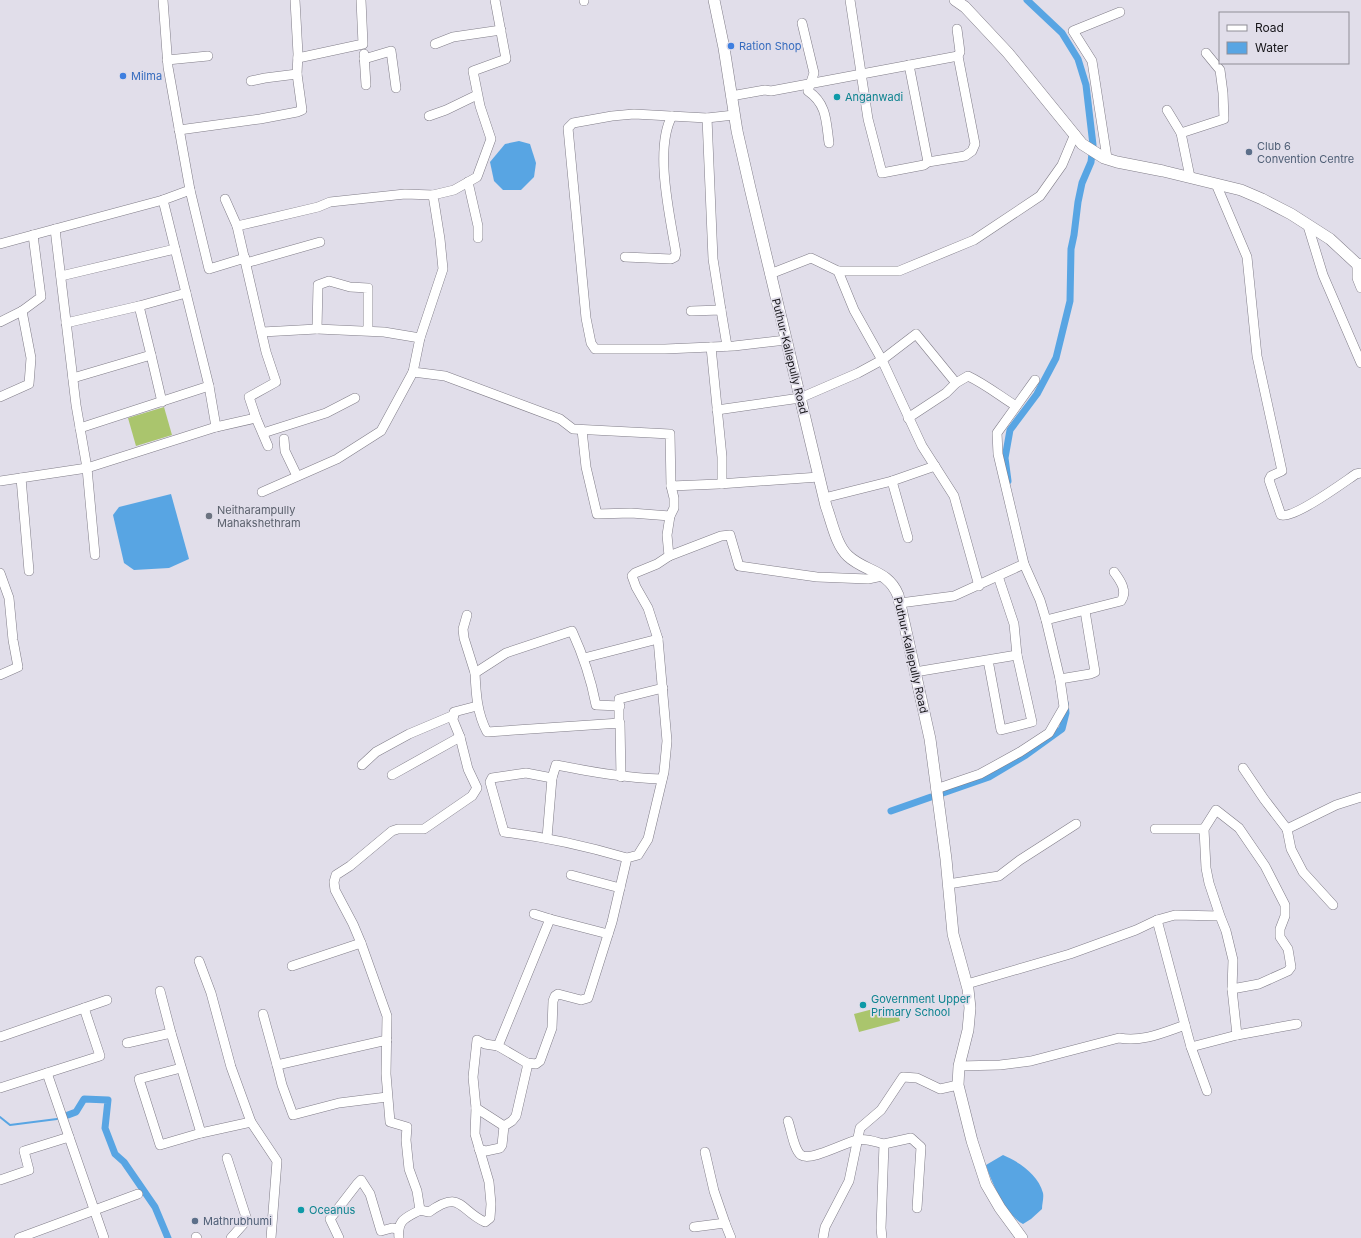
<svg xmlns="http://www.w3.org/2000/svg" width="1361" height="1238" font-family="Inter,sans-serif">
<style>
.green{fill:#aac56d}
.water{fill:#58a5e3}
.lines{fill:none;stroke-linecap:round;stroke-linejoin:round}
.stream{stroke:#58a5e3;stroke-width:2}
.canal{stroke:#58a5e3;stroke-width:7}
.minor-casing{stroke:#807d88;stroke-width:10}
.major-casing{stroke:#807d88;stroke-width:12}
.minor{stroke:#fff;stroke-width:9}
.major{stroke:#fff;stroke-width:11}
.shop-dot{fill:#3f7fe0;stroke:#e1deea;stroke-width:1.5}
.culture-dot{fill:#0f9aa8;stroke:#e1deea;stroke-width:1.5}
.service-dot{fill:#5c6f8a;stroke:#e1deea;stroke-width:1.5}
.worship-dot{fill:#6b7280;stroke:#e1deea;stroke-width:1.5}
.labels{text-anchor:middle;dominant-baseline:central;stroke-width:3.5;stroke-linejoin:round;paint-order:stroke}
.shop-label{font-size:11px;fill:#366cbe;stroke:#e1deea;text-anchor:start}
.culture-label{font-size:11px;fill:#0d838f;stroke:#e1deea;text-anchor:start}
.service-label{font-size:11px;fill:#4e5e75;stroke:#e1deea;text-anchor:start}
.street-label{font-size:11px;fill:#151418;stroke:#e1deea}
.worship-label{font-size:11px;fill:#5b616d;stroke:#e1deea;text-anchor:start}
</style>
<rect width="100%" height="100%" fill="#e1deea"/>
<!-- green -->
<g class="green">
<path d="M164 407 172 435 136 446 128 418Z"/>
<path d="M896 1008 900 1021 859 1032 854 1014 873 1009 875 1014Z"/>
</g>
<!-- water -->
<g class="water">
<path d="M519 141 530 144 536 163 534 177 521 190H503L494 181 490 162 505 144Z"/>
<path d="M171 494 189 559 169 568 134 570 124 563 113 515 119 507Z"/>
<path d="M1003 1155C1019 1162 1038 1174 1043 1193 1044 1198 1042 1204 1042 1209L1031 1219 1023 1224C1007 1216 991 1182 986 1165Z"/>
</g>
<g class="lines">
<!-- stream -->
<path class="stream" d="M0 1117 10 1125 57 1119"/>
<!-- canal -->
<g class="canal">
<path d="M1008 481 1005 458 1010 430 1037 394 1056 358 1070 301 1071 249 1074 235 1078 202 1082 183 1091 162 1093 145 1086 85 1078 59 1062 33 1027 0"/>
<path d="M943 793 989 777 1026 755 1062 729 1066 713 1065 703"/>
<path d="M891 811 931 797"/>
<path d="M68 1115 76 1112 84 1099 108 1100 105 1128 115 1154 124 1162 155 1207 168 1238"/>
</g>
<!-- minor casing -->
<g class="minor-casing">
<g id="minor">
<path d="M495 0 506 59 473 71 480 106 491 139 477 177 454 190 433 195 440 239 443 269 420 338 413 372 445 376 560 419 573 429 670 434 671 486 719 484 819 477"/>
<path d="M850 0 868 119 882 173 924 165 928 162 965 156 972 151 975 144 958 56 960 52 957 29"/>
<path d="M584 1V0"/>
<path d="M802 23 814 73 808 91C827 104 826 121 829 143"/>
<path d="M435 44 453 37 501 30"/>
<path d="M364 54 366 85"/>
<path d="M298 58 363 44 361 0"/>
<path d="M364 59 391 51 396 88"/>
<path d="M167 60 208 56"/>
<path d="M909 65 928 162"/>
<path d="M251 81 265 78 297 74"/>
<path d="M731 96 765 90 771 91 958 56"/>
<path d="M1167 110 1181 133 1190 177"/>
<path d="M734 115 707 118 634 114 612 116 573 123 568 128 586 318 591 343 595 349H665L734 346 786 340"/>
<path d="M429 116 446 110 477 95"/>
<path d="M707 118 713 259 721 310"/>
<path d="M179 130 260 119 297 112 302 110 297 74 298 54 295 0"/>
<path d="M1181 133 1224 119 1223 93 1220 70 1206 53"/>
<path d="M1107 158 1092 61 1073 31 1120 12"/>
<path d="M468 182 478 226V238"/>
<path d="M1216 184 1247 257 1257 356 1282 471 1271 476 1269 480 1281 515C1294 519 1344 482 1356 474L1361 473"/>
<path d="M190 190 209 269 245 258"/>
<path d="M225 199 237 226 318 207 330 202 405 194 433 195"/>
<path d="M1308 226 1323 275 1361 363"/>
<path d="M0 244 55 229"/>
<path d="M625 257 671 259 675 257 676 253C670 216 654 149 672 116"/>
<path d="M246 263 320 242"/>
<path d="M1361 263 1357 264V278L1361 288"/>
<path d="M838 271 854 310 882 360 922 446 954 496 979 586"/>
<path d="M770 274 811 258 838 271H899L974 240 1040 196 1062 165 1075 134"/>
<path d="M61 276 175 249"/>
<path d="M139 306 186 293"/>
<path d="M691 311 721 310 727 346"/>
<path d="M0 322 22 311 41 297 33 235"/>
<path d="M66 323 139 306 151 355"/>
<path d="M368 331V288L350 287 329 281 318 285 317 329 384 332 420 338"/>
<path d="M262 332 317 329"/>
<path d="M711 347 722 457V484"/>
<path d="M73 378 151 355 162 402"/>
<path d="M0 397 29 384 31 358 22 311"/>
<path d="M717 410 800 398 858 373 882 360 916 334 956 383"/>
<path d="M256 418 268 446"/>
<path d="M908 418 946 393 956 383 968 376C985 384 1000 396 1016 406"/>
<path d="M216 427 256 418 249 397 276 382 266 352 237 226"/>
<path d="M80 428 209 386"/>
<path d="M582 430 586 467 597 514 631 513 670 516"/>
<path d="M263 433 326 413 355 398"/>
<path d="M284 439 285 451 297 476"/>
<path d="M21 478 29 571"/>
<path d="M0 481 87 468 216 427 209 386 163 200 190 190 168 67 163 0"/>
<path d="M892 481 908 538"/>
<path d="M262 492 337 459 381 431 413 372"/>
<path d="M824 498 892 481 935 466"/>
<path d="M95 555 87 468 76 405 55 229 163 200"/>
<path d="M669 556 721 536 730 535 739 566 817 577 868 579 882 576"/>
<path d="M0 573 9 598 13 640 18 667 0 675"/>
<path d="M998 576 1014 624 1017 655"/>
<path d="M900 603 954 596 1024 564"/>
<path d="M467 615 463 629 464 638 475 673"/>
<path d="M1046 620 1121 601C1128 591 1120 580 1114 572"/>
<path d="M584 658 658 639"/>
<path d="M915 672 1017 655 1032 722 1001 730 988 660"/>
<path d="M1060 679 1090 674 1095 672 1085 611"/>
<path d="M620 706 596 705C591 679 583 655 572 631L506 653 475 673C476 694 477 713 487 732L620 723 621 777"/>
<path d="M619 723V699L663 688"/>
<path d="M362 765 376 752 409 734 454 715"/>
<path d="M1243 768 1264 799 1287 829"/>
<path d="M392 775 460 737"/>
<path d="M936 789 980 774 1020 752 1049 733 1064 707 1060 679 1046 620 1040 600 1024 564 998 454 997 433 1035 380"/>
<path d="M1155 829H1204"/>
<path d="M547 838 552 778"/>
<path d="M627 858C586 846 546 837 504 832L490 782 492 778 526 773 552 778 556 765C593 772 625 778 662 779"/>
<path d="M571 875 620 888"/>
<path d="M948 884 999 876 1020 860 1076 824"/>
<path d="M1333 905 1303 872 1291 849 1287 829 1336 805 1361 797"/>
<path d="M534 914 550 919 608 934"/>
<path d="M1157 920 1185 1025"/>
<path d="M199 961 211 993 231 1067 251 1122 277 1161 271 1238"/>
<path d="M292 966 361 943"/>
<path d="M967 984 1070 954 1136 930 1157 920 1175 915 1220 916 1226 931 1233 960 1232 989 1259 984 1288 971 1291 967 1288 949 1280 937V929L1285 916V905L1265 866 1239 828 1216 810 1204 829 1206 868 1209 883 1220 916"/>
<path d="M1232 989 1237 1035"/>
<path d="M160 991 171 1033 201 1133 251 1122"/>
<path d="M84 1008 107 1000"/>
<path d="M263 1014 277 1065"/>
<path d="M0 1037 84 1008 100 1056 0 1088"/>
<path d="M127 1043 171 1033"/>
<path d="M1191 1047 1207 1091"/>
<path d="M527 1063 536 1064 540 1061 552 1028 553 1001 555 996 558 994 581 1000 588 998 612 922 627 858 638 855 648 839 664 772 667 741 658 639 648 608 636 587 632 576 635 573 657 564 669 556 667 535 670 516 674 508V498L671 486"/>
<path d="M959 1066 1000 1065 1031 1061 1119 1038C1143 1042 1162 1033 1185 1025L1191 1047 1237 1035 1297 1024"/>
<path d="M181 1068 139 1079 160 1145 201 1133"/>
<path d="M47 1073 69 1137"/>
<path d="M387 1097 339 1103 293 1115 282 1085 277 1065 387 1040"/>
<path d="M476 1108 473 1077 477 1040 485 1044 498 1046"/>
<path d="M788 1121C791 1129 794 1150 801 1155 810 1162 846 1142 857 1140 865 1138 876 1142 884 1144L881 1228 882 1238"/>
<path d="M884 1144 911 1138 921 1147 917 1208"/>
<path d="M479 1149 486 1151 500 1148 502 1145 504 1126 512 1121 516 1116 527 1068V1063L498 1046 550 919"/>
<path d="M705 1152 714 1191 725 1223"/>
<path d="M227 1158 247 1220 231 1238"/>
<path d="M0 1180 29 1170 24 1151 69 1137 104 1238"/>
<path d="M420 1210 429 1212C461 1189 459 1210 485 1222L490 1218 491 1204 489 1182 475 1134 476 1108 504 1126"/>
<path d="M694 1227 725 1223 731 1238"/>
<path d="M196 1237 197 1238"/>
<path d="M19 1238 138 1194"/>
<path d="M339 1238 330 1219 357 1184 361 1180 370 1194 381 1231 392 1228 398 1229"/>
<path d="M399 1238C397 1219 406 1218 420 1210L417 1191 409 1169 406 1140 407 1127 390 1122 386 1074 387 1016 361 943 353 924 335 890 334 882 336 875 350 866 392 831 398 829H424L472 796 477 788 468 769 460 737 453 720 454 712 477 706"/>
<path d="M823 1238 825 1227 849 1181 860 1128 881 1110 903 1077 917 1078 940 1089 958 1085"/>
</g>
</g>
<!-- major casing -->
<g class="major-casing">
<g id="major">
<path d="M714 0 724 48 737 131 750 188 826 506C832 522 836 545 848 556 865 572 888 570 898 595L930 739 946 859 953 934 968 989 970 1008 968 1030 959 1066 958 1085 972 1141 986 1184 1000 1208 1022 1238"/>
<path d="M955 0 965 7 1008 53 1082 144 1104 158 1117 162 1163 171 1241 190 1262 199 1291 214 1330 239 1357 264"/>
</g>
</g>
<!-- minor -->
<use href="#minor" class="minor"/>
<!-- major -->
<use href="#major" class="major"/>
</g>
<!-- markers -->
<g class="shop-dot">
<circle cx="731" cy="46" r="4"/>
<circle cx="123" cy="76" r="4"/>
</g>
<g class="culture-dot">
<circle cx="837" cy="97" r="4"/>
<circle cx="863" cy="1005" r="4"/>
<circle cx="301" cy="1210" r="4"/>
</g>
<g class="service-dot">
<circle cx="1249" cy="152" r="4"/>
<circle cx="195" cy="1221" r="4"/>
</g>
<circle class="worship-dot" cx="209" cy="516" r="4"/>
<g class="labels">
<!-- shop labels -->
<g class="shop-label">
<text x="739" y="46">Ration Shop</text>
<text x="131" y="76">Milma</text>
</g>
<!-- culture labels -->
<g class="culture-label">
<text x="845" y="97">Anganwadi</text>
<text x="871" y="999">Government Upper<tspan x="871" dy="13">Primary School</tspan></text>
<text x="309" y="1210">Oceanus</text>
</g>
<!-- service labels -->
<g class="service-label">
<text x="1257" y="146">Club 6<tspan x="1257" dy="13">Convention Centre</tspan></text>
<text x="203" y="1221">Mathrubhumi</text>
</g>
<!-- street labels -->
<g class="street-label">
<text transform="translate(790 356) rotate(76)">Puthur-Kallepully Road</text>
<text transform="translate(911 655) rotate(77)">Puthur-Kallepully Road</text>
</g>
<!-- worship labels -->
<g class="worship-label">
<text x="217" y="510">Neitharampully<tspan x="217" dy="13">Mahakshethram</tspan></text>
</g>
</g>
<!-- legend -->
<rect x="1219" y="12" width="130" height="52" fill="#e1deea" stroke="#8f8d96"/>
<rect x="1227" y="25" width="20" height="6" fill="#ffffff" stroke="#8f8d96"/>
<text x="1255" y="32" font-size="12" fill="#151418">Road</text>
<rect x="1227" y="42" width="20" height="12" fill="#58a5e3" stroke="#8f8d96"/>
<text x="1255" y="52" font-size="12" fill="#151418">Water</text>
</svg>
